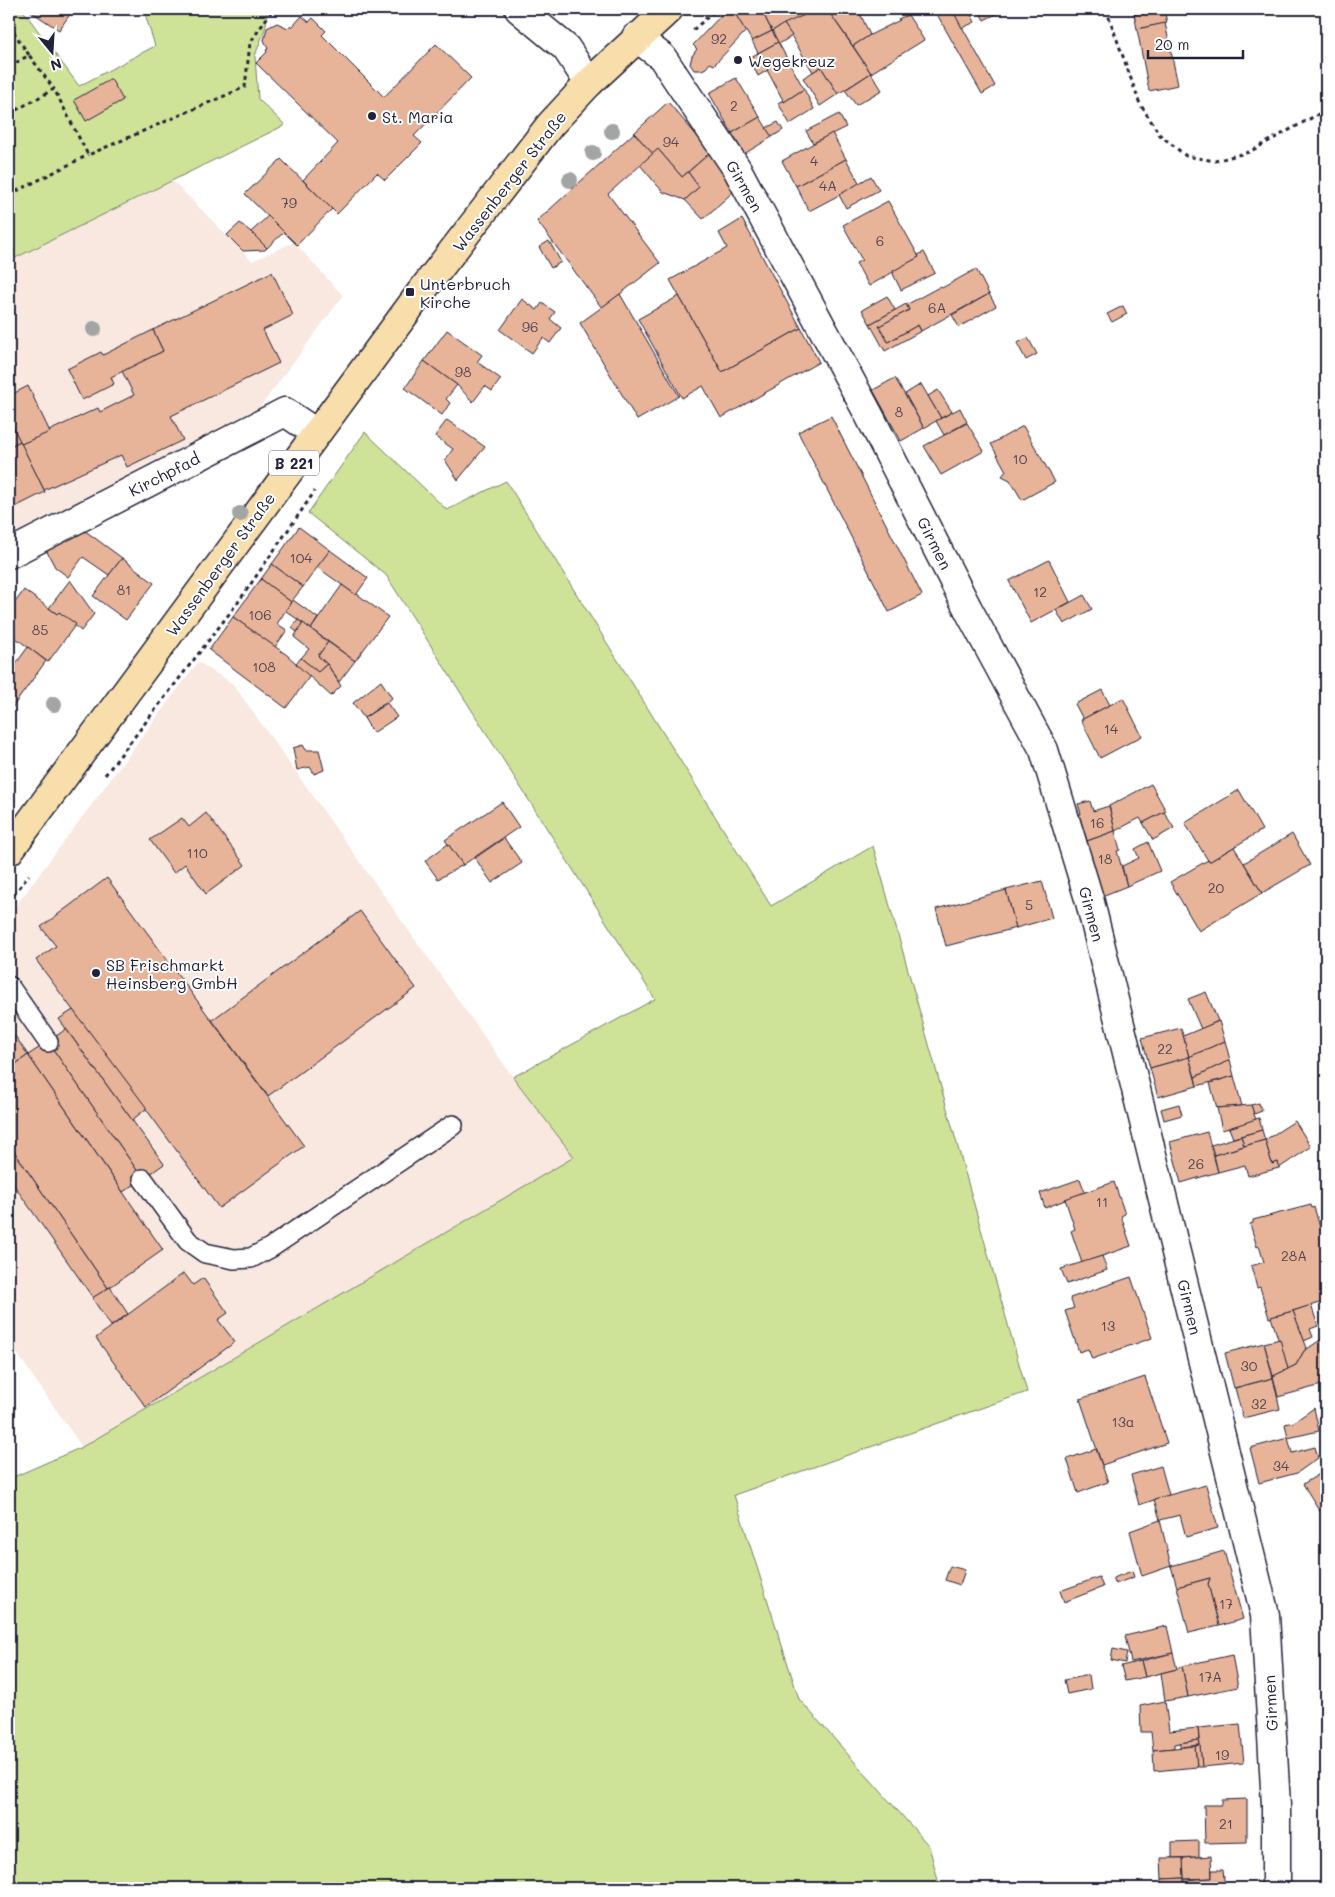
<svg xmlns="http://www.w3.org/2000/svg" width="1335" height="1897" font-family="Mali,sans-serif">
<style>
.built{fill:#f8e8e0}
.green{fill:#cee398;stroke:#78826a}
.building{fill:#e7b499;stroke:#22223b}
.lines{fill:none;stroke-linecap:round;stroke-linejoin:round}
.lane-casing{stroke:#22223b;stroke-width:22}
.street-casing{stroke:#22223b;stroke-width:31}
.primary-casing{stroke:#22223b;stroke-width:31}
.path{stroke:#22223b;stroke-width:3;stroke-dasharray:4 4;stroke-linecap:butt}
.lane{stroke:#fff;stroke-width:19}
.street{stroke:#fff;stroke-width:28}
.primary{stroke:#f8deab;stroke-width:28}
.tree{fill:#a2a5a3}
.poi-dot{fill:#22223b;stroke:#fff;stroke-width:2}
.labels{text-anchor:middle;dominant-baseline:central;stroke-width:4;stroke-linejoin:round;paint-order:stroke}
.number-label{font-size:14px;fill:#534652}
.shield{fill:#fff;stroke:#646476;stroke-width:1}
.shield-label{font-size:15px;font-weight:bold;fill:#22223b}
.poi-label{font-size:16px;fill:#22223b;stroke:#fff;text-anchor:start}
.street-label{font-size:16px;fill:#22223b;stroke:#fff}
</style>
<rect width="100%" height="100%" fill="#fff"/>
<filter id="ink" filterUnits="userSpaceOnUse"><feTurbulence type="fractalNoise" baseFrequency=".02" numOctaves="2"/><feDisplacementMap in="SourceGraphic" scale="10" xChannelSelector="R" yChannelSelector="G"/><feConvolveMatrix kernelMatrix="1 2 1 2 8 2 1 2 1" color-interpolation-filters="sRGB"/></filter>
<g filter="url(#ink)">
<!-- built -->
<g class="built">
<path d="M173 181 252 261 294 242 343 296 257 411 9 536V261Z"/>
<path d="M198 662 233 684 513 1077 575 1157 82 1447 9 1342V915Z"/>
</g>
<!-- green -->
<g class="green">
<path d="M9 9H22L79 86 155 46 145 14 149 9H267L266 26 255 56 258 99 285 125 9 261Z"/>
<path d="M365 432 447 510 506 481 771 906 873 846 1027 1392 734 1495 799 1699 929 1846 940 1888H9V1479L82 1447 574 1157 513 1077 655 999 386 575 308 513Z"/>
</g>
<!-- building -->
<g class="building">
<path d="M27 9H71L73 10 59 30Z"/>
<path d="M727 9H737L734 12 746 31 714 65 710 63 706 68 702 70H694L690 64 692 56 697 49 693 45Z"/>
<path d="M739 9H761L772 31 752 41 734 12Z"/>
<path d="M761 9H818L772 31Z"/>
<path d="M818 9H827L871 73 838 94 821 67 813 72 784 24Z"/>
<path d="M827 9H858L870 35 853 46Z"/>
<path d="M934 9H952L995 86 982 94Z"/>
<path d="M952 9H968L975 22 962 28Z"/>
<path d="M978 9H1006L984 20Z"/>
<path d="M1164 9 1167 23 1137 29 1134 14Z"/>
<path d="M908 15 924 40 871 73 853 46 870 35 900 20 898 19Z"/>
<path d="M302 16 309 22 313 18 326 31 322 35 384 97 436 44 471 78 414 136 422 143 385 180 377 173 337 214 303 180 338 143 256 63 267 52 266 50 268 49 264 40 267 28 277 23 288 28 291 25 292 27Z"/>
<path d="M1165 23 1178 85 1149 91 1137 29Z"/>
<path d="M784 24 792 36 779 44 772 31Z"/>
<path d="M772 31 778 42 758 53 752 41Z"/>
<path d="M778 42 804 89 784 102 758 53Z"/>
<path d="M758 53 768 70 758 76 749 58Z"/>
<path d="M821 67 838 94 820 106 803 78Z"/>
<path d="M871 73 882 90 856 105 845 90Z"/>
<path d="M736 78 760 117 732 133 709 93Z"/>
<path d="M111 79 123 100 86 121 74 100Z"/>
<path d="M804 89 814 109 790 124 778 103 783 100 784 102Z"/>
<path d="M668 102 711 152 682 177 658 149 653 154 634 133Z"/>
<path d="M839 114 846 127 813 143 806 131Z"/>
<path d="M760 117 772 137 744 154 732 133Z"/>
<path d="M778 122 783 130 772 137 766 128Z"/>
<path d="M634 133 653 154 608 194 660 263 602 308 537 221Z"/>
<path d="M832 133 846 159 796 186 782 161Z"/>
<path d="M658 149 682 177 688 172 699 187 685 200 663 192 640 165Z"/>
<path d="M711 152 733 192 703 219 685 200 699 187 688 172Z"/>
<path d="M281 159 332 209 297 245 245 194Z"/>
<path d="M846 159 860 184 809 211 796 186Z"/>
<path d="M871 176 879 190 846 208 839 195Z"/>
<path d="M888 201 919 257 869 286 856 263 862 260 843 225Z"/>
<path d="M268 216 284 232 267 248 251 232Z"/>
<path d="M742 219 801 328 722 372 670 280 727 248 719 233Z"/>
<path d="M240 223 251 232 267 248 265 250 243 251 227 235Z"/>
<path d="M549 241 561 262 551 268 539 247Z"/>
<path d="M924 252 935 273 901 290 893 274 894 273 893 271 919 257 918 255Z"/>
<path d="M976 269 989 294 921 331 918 325 888 342 879 326 909 310 906 304 908 303V304L941 286 942 288Z"/>
<path d="M272 272 293 315 263 330 279 363 171 416 183 440 127 467 121 455 44 490 21 444 98 408 100 412 134 395 122 371 163 351 153 330Z"/>
<path d="M620 294 679 396 637 420 580 323Z"/>
<path d="M989 294 996 306 959 327 952 315Z"/>
<path d="M679 296 722 372 801 328 819 362 721 418 703 386 682 398 638 319Z"/>
<path d="M887 296 895 310 870 324 862 310Z"/>
<path d="M522 299 537 310 542 303 555 312 550 319 561 328 550 343 543 338 532 353 500 330Z"/>
<path d="M906 304 909 310 879 326 888 342 918 325 921 331 885 351 870 324Z"/>
<path d="M1123 306 1127 314 1112 322 1107 314Z"/>
<path d="M153 330 163 351 111 377 114 384 82 400 67 369 101 352 103 355Z"/>
<path d="M447 330 482 355 477 362 501 379 492 391 485 386 473 402 457 385 424 361Z"/>
<path d="M1028 338 1037 354 1026 360 1017 343Z"/>
<path d="M424 361 457 385 446 399 450 403 442 415 405 388Z"/>
<path d="M895 378 924 428 901 441 873 390Z"/>
<path d="M921 384 941 418 924 428 905 394Z"/>
<path d="M28 386 50 432 21 444 9 419V396Z"/>
<path d="M938 390 952 412 941 418 928 396Z"/>
<path d="M960 408 967 422 944 435 936 421Z"/>
<path d="M831 416 922 595 889 612 798 432Z"/>
<path d="M9 419 20 441 9 447Z"/>
<path d="M447 420 485 447 458 480 445 460 453 449 435 436Z"/>
<path d="M967 423 984 451 941 475 924 446Z"/>
<path d="M1023 426 1055 482 1022 500 1010 480 1002 476 1006 471 991 444Z"/>
<path d="M20 441 45 492 9 510V447Z"/>
<path d="M299 527 330 550 303 587 272 564Z"/>
<path d="M84 530 122 558 109 575 83 557 68 577 55 567 45 548Z"/>
<path d="M330 550 368 578 356 595 317 567Z"/>
<path d="M122 558 154 583 126 620 93 596Z"/>
<path d="M1049 560 1070 602 1031 623 1009 581Z"/>
<path d="M272 564 303 587 291 602 261 579Z"/>
<path d="M261 579 291 602 277 624 287 630 275 647 233 617Z"/>
<path d="M70 580 94 614 81 631 59 612 57 614 49 608Z"/>
<path d="M342 585 356 595 357 594 388 617 355 661 311 629Z"/>
<path d="M24 590 57 614 59 612 76 624 48 662 9 633V611Z"/>
<path d="M1084 595 1092 609 1064 624 1056 610Z"/>
<path d="M293 600 318 618 311 629 286 611V610Z"/>
<path d="M233 617 287 655 310 676 286 708 209 650Z"/>
<path d="M298 620 303 623 297 632 292 628Z"/>
<path d="M303 623 328 642 318 656 327 664 318 672 301 658 309 649 294 637Z"/>
<path d="M328 642 355 661 339 682 327 664 318 656Z"/>
<path d="M28 647 46 661 9 712V673Z"/>
<path d="M301 658 318 672 327 664 341 686 331 696 296 664Z"/>
<path d="M381 681 392 698 364 718 353 703Z"/>
<path d="M1102 690 1110 705 1083 719 1075 704Z"/>
<path d="M1123 698 1142 736 1100 758 1081 720Z"/>
<path d="M387 703 397 717 373 733 364 718Z"/>
<path d="M303 745 306 750H319L324 770 314 774 310 767 297 770 293 748Z"/>
<path d="M1151 784 1166 811 1143 823 1140 818 1115 831 1109 806Z"/>
<path d="M1239 790 1262 830 1209 862 1185 823Z"/>
<path d="M1090 801 1093 811 1109 806 1115 831 1087 841 1079 814H1081L1078 804Z"/>
<path d="M502 802 519 827 463 865 445 840Z"/>
<path d="M1164 812 1174 828 1153 840 1143 823Z"/>
<path d="M206 813 245 865 206 894 185 864 174 873 150 840 182 818 189 827Z"/>
<path d="M1115 831 1120 850 1117 851 1127 886 1102 896 1087 841Z"/>
<path d="M1292 834 1310 865 1262 893 1244 863Z"/>
<path d="M504 838 522 863 492 883 475 858Z"/>
<path d="M1148 842 1160 871 1127 886 1122 866 1139 858 1135 849Z"/>
<path d="M448 844 463 865 438 879 425 861Z"/>
<path d="M1234 847 1262 893 1199 931 1170 882 1208 860 1209 862Z"/>
<path d="M107 878 304 1146 219 1208 36 960 56 946 41 927Z"/>
<path d="M1042 881 1052 918 1016 928 1006 890Z"/>
<path d="M1006 890 1016 928 946 946 936 909Z"/>
<path d="M360 911 416 988 268 1096 212 1020Z"/>
<path d="M1206 992 1218 1021 1201 1029 1188 999Z"/>
<path d="M73 1010 146 1107V1109L132 1120 59 1019Z"/>
<path d="M1219 1021 1225 1041 1189 1057 1183 1036Z"/>
<path d="M1181 1028 1189 1057 1150 1068 1142 1038Z"/>
<path d="M66 1029 164 1164 143 1179 48 1042Z"/>
<path d="M15 1036 28 1055 9 1069V1040Z"/>
<path d="M1225 1041 1230 1060 1195 1077 1189 1057Z"/>
<path d="M48 1042 143 1179 123 1192 28 1055Z"/>
<path d="M28 1055 163 1250 110 1287 108 1288 9 1144V1069Z"/>
<path d="M1189 1057 1197 1086 1158 1097 1150 1068Z"/>
<path d="M1230 1060 1234 1076 1197 1086 1195 1077Z"/>
<path d="M1234 1076 1242 1106 1217 1108 1210 1083Z"/>
<path d="M1259 1103 1262 1111 1254 1114 1251 1105Z"/>
<path d="M1179 1104 1182 1115 1164 1120 1161 1109Z"/>
<path d="M1251 1105 1256 1120 1222 1130 1217 1108Z"/>
<path d="M1259 1118 1262 1130 1233 1138 1229 1128Z"/>
<path d="M1295 1121 1311 1147 1279 1168 1278 1162 1272 1164 1265 1140Z"/>
<path d="M1262 1130 1265 1140 1244 1146 1241 1136Z"/>
<path d="M1207 1132 1218 1172 1181 1183 1170 1142Z"/>
<path d="M1241 1136 1244 1146 1214 1155 1211 1145Z"/>
<path d="M1265 1140 1272 1164 1278 1162 1279 1168 1248 1176 1245 1165 1218 1172 1214 1155Z"/>
<path d="M9 1144 108 1288 93 1298 9 1178Z"/>
<path d="M1080 1179 1085 1192 1045 1208 1040 1193Z"/>
<path d="M1114 1182 1125 1214 1121 1216 1131 1246 1082 1263 1071 1231 1075 1229 1065 1199Z"/>
<path d="M1311 1205 1312 1208 1314 1207 1320 1227 1326 1226V1293L1324 1295 1326 1301 1269 1318 1260 1287 1257 1288 1251 1266 1264 1262 1259 1246 1257 1247 1250 1224 1253 1223V1220Z"/>
<path d="M1102 1256 1107 1270 1067 1284 1061 1269Z"/>
<path d="M184 1273 193 1285 203 1278 228 1313 218 1320 235 1342 146 1407 96 1338Z"/>
<path d="M1131 1277 1152 1338 1092 1359 1088 1349 1079 1352 1065 1311 1074 1308 1070 1298Z"/>
<path d="M110 1287 128 1314 111 1326 92 1298Z"/>
<path d="M1311 1305 1318 1326 1310 1329 1313 1337 1304 1341 1293 1311Z"/>
<path d="M1293 1311 1307 1348 1304 1351 1296 1365 1288 1369 1271 1317Z"/>
<path d="M1326 1336V1378L1324 1379 1325 1384 1278 1397 1273 1376 1296 1365 1304 1351Z"/>
<path d="M1280 1339 1288 1369 1273 1376 1264 1343Z"/>
<path d="M1264 1343 1273 1378 1234 1388 1225 1353Z"/>
<path d="M1145 1377 1167 1443 1102 1465 1080 1399Z"/>
<path d="M1273 1378 1280 1409 1243 1418 1235 1388Z"/>
<path d="M1314 1408 1319 1431 1288 1438 1285 1424 1294 1422Z"/>
<path d="M1288 1438 1292 1453 1315 1447 1318 1458 1297 1473 1259 1483 1250 1448Z"/>
<path d="M1096 1449 1108 1482 1078 1493 1067 1459Z"/>
<path d="M1161 1466 1169 1495 1139 1505 1131 1475Z"/>
<path d="M1326 1470V1521L1303 1484Z"/>
<path d="M1206 1485 1218 1528 1186 1537 1180 1515 1160 1520 1154 1499Z"/>
<path d="M1160 1520 1171 1566 1142 1576 1130 1531Z"/>
<path d="M1224 1551 1243 1619 1219 1626 1208 1584 1210 1578 1177 1587 1171 1566Z"/>
<path d="M950 1566 965 1570 960 1585 945 1580Z"/>
<path d="M1132 1571 1134 1577 1115 1584 1113 1578Z"/>
<path d="M1099 1577 1103 1587 1064 1602 1060 1591Z"/>
<path d="M1210 1578 1208 1584 1219 1626 1189 1633 1177 1587Z"/>
<path d="M1167 1626 1173 1653 1131 1662 1125 1636Z"/>
<path d="M1113 1649 1127 1652 1125 1663 1111 1660Z"/>
<path d="M1173 1653 1177 1669 1145 1677 1141 1661Z"/>
<path d="M1232 1655 1238 1687 1188 1697 1182 1666Z"/>
<path d="M1141 1661 1145 1677 1125 1681 1121 1666Z"/>
<path d="M1182 1666 1188 1697 1165 1701 1161 1673 1177 1669Z"/>
<path d="M1089 1675 1091 1689 1067 1694 1064 1680Z"/>
<path d="M1326 1681V1713L1322 1682Z"/>
<path d="M1165 1701 1169 1731 1198 1728 1199 1740 1174 1744V1748L1153 1750 1151 1732H1141L1140 1706Z"/>
<path d="M1240 1724 1244 1763 1202 1767 1198 1728Z"/>
<path d="M1199 1740 1200 1745 1180 1747V1743Z"/>
<path d="M1200 1745 1202 1767H1197L1195 1746Z"/>
<path d="M1195 1746 1197 1767 1154 1771 1153 1750Z"/>
<path d="M1247 1799V1842L1205 1843 1204 1805H1222V1800Z"/>
<path d="M1199 1841V1857L1172 1858V1842Z"/>
<rect x="1324" y="1854" width="2" height="34"/>
<path d="M1211 1856 1212 1878 1184 1879 1183 1858Z"/>
<path d="M1161 1858H1183L1184 1879V1878L1162 1879Z"/>
<path d="M1212 1870H1223L1225 1888H1184V1880L1212 1878Z"/>
<path d="M1184 1878V1888H1162V1879Z"/>
</g>
<g class="lines">
<!-- lane casing -->
<g class="lane-casing">
<g id="lane">
<path d="M9 986 48 1042"/>
<path d="M143 1179 188 1241 205 1253 234 1259 251 1258 270 1248 453 1125"/>
</g>
</g>
<!-- street casing -->
<g class="street-casing">
<g id="street">
<path d="M519 9 566 48 589 83"/>
<path d="M636 37 662 57 737 169 869 415 968 609 1044 750 1090 902 1265 1615 1276 1805V1888"/>
<path d="M9 554 285 412 316 433"/>
</g>
</g>
<!-- primary casing -->
<g class="primary-casing">
<path id="primary" d="M9 851 421 292 550 125 589 83 669 9"/>
</g>
<!-- path -->
<g class="path">
<path d="M1106 9 1140 104 1160 135 1186 156 1215 161 1249 152 1326 110"/>
<path d="M9 25 29 55"/>
<path d="M693 30 717 9"/>
<path d="M9 67 29 55 54 89"/>
<path d="M9 114 54 89 88 155 245 87 250 43 273 9"/>
<path d="M9 195 88 155"/>
<path d="M105 775 239 601 315 491"/>
<path d="M9 901 29 875"/>
</g>
<!-- lane -->
<use href="#lane" class="lane"/>
<!-- street -->
<use href="#street" class="street"/>
<!-- primary -->
<use href="#primary" class="primary"/>
</g>
<!-- trees -->
<g class="tree">
<circle cx="612" cy="131" r="8"/>
<circle cx="593" cy="153" r="8"/>
<circle cx="570" cy="180" r="8"/>
<circle cx="94" cy="329" r="8"/>
<circle cx="240" cy="514" r="8"/>
<circle cx="54" cy="704" r="8"/>
</g>
</g>
<!-- markers -->
<g class="poi-dot">
<circle cx="738" cy="60" r="5"/>
<circle cx="372" cy="116" r="5"/>
<rect x="405" y="287" width="10" height="10" rx="2.5"/>
<circle cx="96" cy="973" r="5"/>
</g>
<g class="labels">
<!-- number labels -->
<g class="number-label">
<text x="719" y="38">92</text>
<text x="734" y="105">2</text>
<text x="671" y="141">94</text>
<text x="814" y="160">4</text>
<text x="828" y="185">4A</text>
<text x="289" y="202">79</text>
<text x="880" y="240">6</text>
<text x="937" y="307">6A</text>
<text x="530" y="326">96</text>
<text x="463" y="371">98</text>
<text x="899" y="411">8</text>
<text x="1020" y="458">10</text>
<text x="301" y="557">104</text>
<text x="124" y="589">81</text>
<text x="1040" y="591">12</text>
<text x="260" y="614">106</text>
<text x="40" y="629">85</text>
<text x="264" y="666">108</text>
<text x="1111" y="728">14</text>
<text x="1097" y="822">16</text>
<text x="197" y="852">110</text>
<text x="1105" y="858">18</text>
<text x="1216" y="887">20</text>
<text x="1029" y="904">5</text>
<text x="1165" y="1048">22</text>
<text x="1196" y="1163">26</text>
<text x="1102" y="1201">11</text>
<text x="1294" y="1255">28A</text>
<text x="1108" y="1325">13</text>
<text x="1249" y="1365">30</text>
<text x="1259" y="1403">32</text>
<text x="1123" y="1421">13a</text>
<text x="1281" y="1465">34</text>
<text x="1226" y="1603">17</text>
<text x="1210" y="1676">17A</text>
<text x="1222" y="1754">19</text>
<text x="1226" y="1823">21</text>
</g>
<!-- shield labels -->
<rect class="shield" x="269" y="450.5" width="50" height="25" rx="4"/>
<g class="shield-label">
<text x="294" y="463">B 221</text>
</g>
<!-- poi labels -->
<g class="poi-label">
<text x="748" y="60">Wegekreuz</text>
<text x="382" y="116">St. Maria</text>
<text x="420" y="283">Unterbruch<tspan x="420" dy="18">Kirche</tspan></text>
<text x="106" y="964">SB Frischmarkt<tspan x="106" dy="18">Heinsberg GmbH</tspan></text>
</g>
<!-- street labels -->
<g class="street-label">
<text transform="translate(509 181) rotate(-52)">Wassenberger Straße</text>
<text transform="translate(745 186) rotate(60)">Girmen</text>
<text transform="translate(164 474) rotate(-27)">Kirchpfad</text>
<text transform="translate(935 543) rotate(63)">Girmen</text>
<text transform="translate(220 564) rotate(-54)">Wassenberger Straße</text>
<text transform="translate(1092 914) rotate(75)">Girmen</text>
<text transform="translate(1190 1307) rotate(76)">Girmen</text>
<text transform="translate(1270 1703) rotate(-93)">Girmen</text>
</g>
</g>
<!-- margin -->
<rect width="1335" height="1897" fill="none" stroke="#fff" stroke-width="30"/>
<rect x="15" y="15" width="1305" height="1867" fill="none" stroke="#22223b" stroke-width="2" filter="url(#ink)"/>
<!-- north arrow -->
<g transform="translate(52 52) rotate(162)" stroke="#ffffff" stroke-width="4" paint-order="stroke">
<path d="M0-4L9 19L0 12L-9 19Z" fill="#22223b"/>
<text y="-8" font-size="14" font-weight="bold" text-anchor="middle" fill="#22223b">N</text>
</g>
<!-- scale -->
<path d="M1148 50v8h95v-8" fill="none" stroke="#22223b" stroke-width="2.5"/>
<text x="1155" y="50" font-size="15" fill="#22223b" stroke="#ffffff" stroke-width="4" paint-order="stroke">20 m</text>
</svg>
